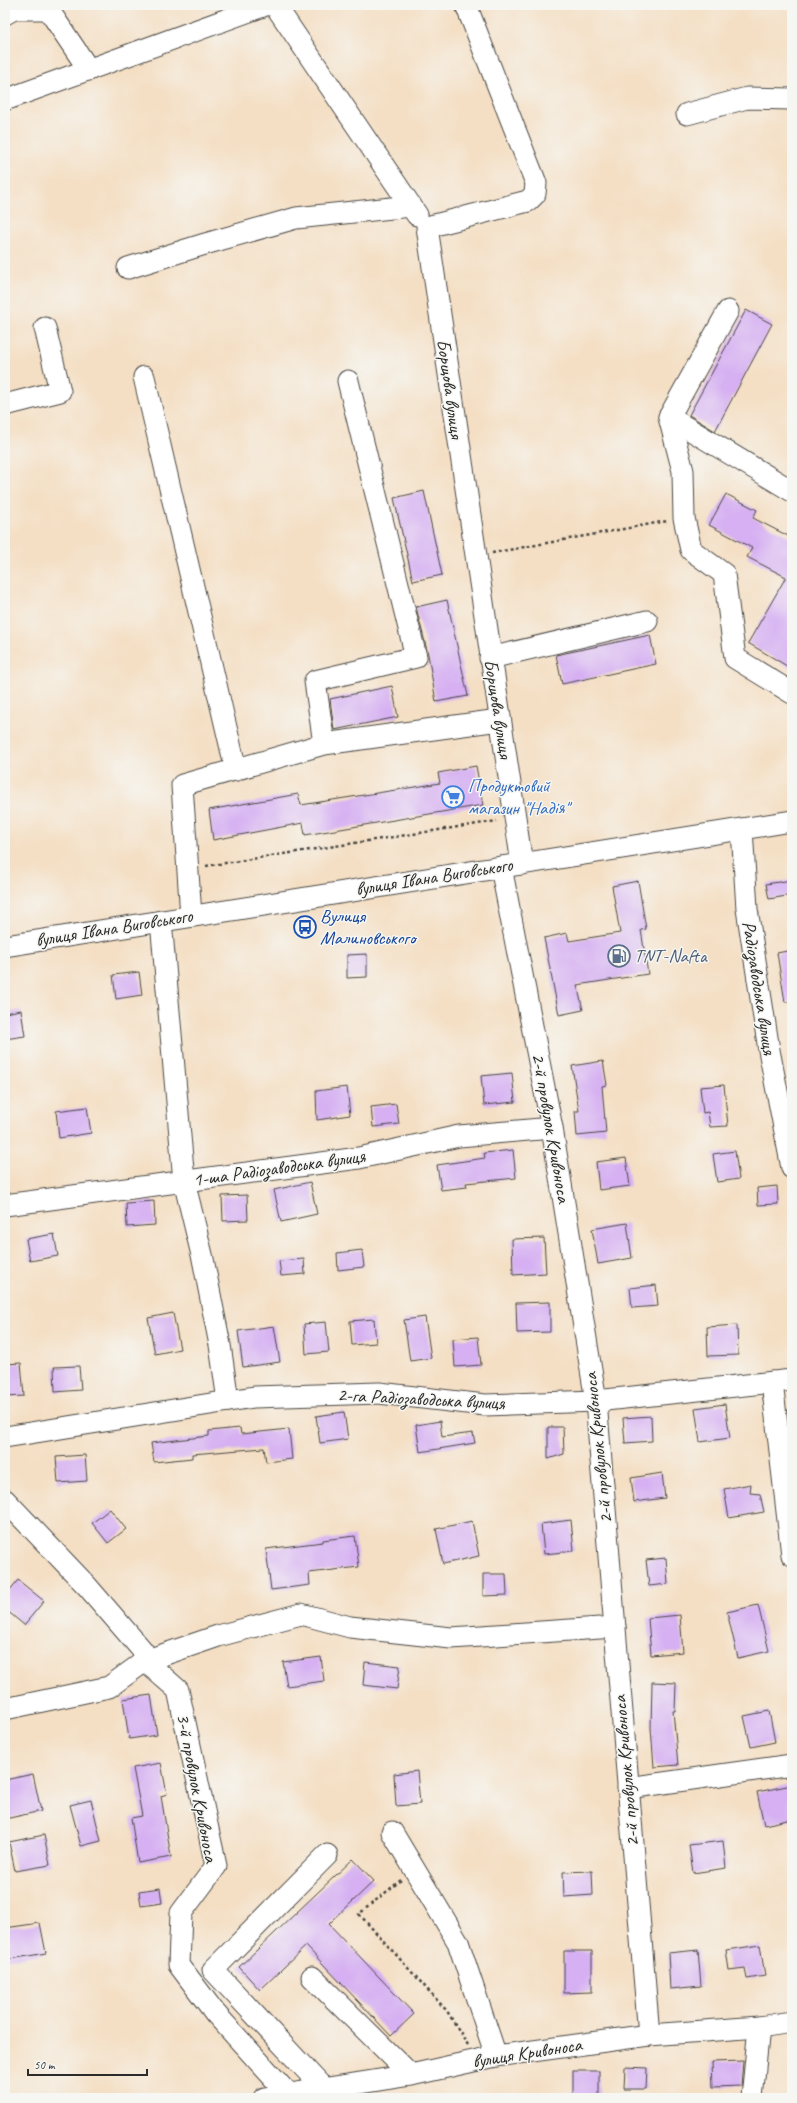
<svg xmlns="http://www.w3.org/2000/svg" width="797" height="2103" font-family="Caveat,sans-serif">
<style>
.building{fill:#d6b0f2}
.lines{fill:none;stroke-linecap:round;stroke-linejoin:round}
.minor-casing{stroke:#494642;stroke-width:23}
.path{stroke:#494642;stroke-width:2.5;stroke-dasharray:3 3;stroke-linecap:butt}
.minor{stroke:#fff;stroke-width:21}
.labels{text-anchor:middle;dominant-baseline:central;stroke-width:3;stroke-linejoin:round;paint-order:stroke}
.street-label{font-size:19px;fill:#2b2b2b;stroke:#f6f6f2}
.shop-label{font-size:19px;fill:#366cbe;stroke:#f6f6f2;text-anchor:start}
.transit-label{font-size:19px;fill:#164399;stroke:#f6f6f2;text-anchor:start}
.service-label{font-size:19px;fill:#4e5e75;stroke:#f6f6f2;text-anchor:start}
</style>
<rect width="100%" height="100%" fill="#f6f6f2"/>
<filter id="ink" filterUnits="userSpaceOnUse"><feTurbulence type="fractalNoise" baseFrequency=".025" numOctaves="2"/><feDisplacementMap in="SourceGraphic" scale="8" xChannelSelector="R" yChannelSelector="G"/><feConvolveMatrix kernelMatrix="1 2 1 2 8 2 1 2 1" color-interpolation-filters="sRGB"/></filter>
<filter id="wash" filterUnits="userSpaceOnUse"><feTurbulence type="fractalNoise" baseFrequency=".012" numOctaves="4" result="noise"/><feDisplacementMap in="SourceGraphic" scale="16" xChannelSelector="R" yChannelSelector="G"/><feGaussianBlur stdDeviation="0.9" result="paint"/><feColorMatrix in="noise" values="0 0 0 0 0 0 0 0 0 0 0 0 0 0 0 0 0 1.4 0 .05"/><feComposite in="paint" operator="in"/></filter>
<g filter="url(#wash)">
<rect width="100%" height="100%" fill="#f4dfc4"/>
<g id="blocks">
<!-- building -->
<g class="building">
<path d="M746 310 772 324 715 431 689 415Z"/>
<path d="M424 491 442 575 413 581 394 498Z"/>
<path d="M726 494 757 510 753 518 792 538V669L748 643 786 577 747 557 752 548 709 525Z"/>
<path d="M447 600 468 696 436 702 428 654 416 607Z"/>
<path d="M650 635 656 664 562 684 556 655Z"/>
<path d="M392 686 398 717 334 730 330 699Z"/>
<path d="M476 766 483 805 305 835 303 823 213 840 209 810 298 794 301 805 440 783 438 773Z"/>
<path d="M792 880V895L769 899 766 884Z"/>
<path d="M638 881 646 929 641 930 648 974 577 985 583 1010 559 1015 544 938 567 933 569 941 620 933 612 886Z"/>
<path d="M792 950V1002H785L777 953Z"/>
<path d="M367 954V977L347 978V955Z"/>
<path d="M139 972 142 995 116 999 113 975Z"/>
<path d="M21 1010 25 1036 5 1039V1013Z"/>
<path d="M603 1061 607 1085 602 1086 606 1133 577 1136 575 1111H579L572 1066Z"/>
<path d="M512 1073 515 1102 484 1105 481 1076Z"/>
<path d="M724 1085 728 1126 710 1127 708 1112 703 1113 700 1087Z"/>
<path d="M347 1087 350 1115 317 1120 316 1091Z"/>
<path d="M396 1104 399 1124 373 1127 371 1107Z"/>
<path d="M87 1107 91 1133 59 1138 56 1111Z"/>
<path d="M513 1150 516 1178 466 1183 467 1187 441 1190 437 1165 485 1158 484 1153Z"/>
<path d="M735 1151 739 1179 717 1182 713 1154Z"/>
<path d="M626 1158 630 1186 599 1190 596 1162Z"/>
<path d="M310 1182 317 1214 281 1222 274 1190Z"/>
<path d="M777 1186 778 1204 758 1205 757 1188Z"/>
<path d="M247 1195 248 1220 223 1221 222 1196Z"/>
<path d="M154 1201 155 1225 127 1227 126 1203Z"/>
<path d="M627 1223 632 1258 598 1264 592 1229Z"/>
<path d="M54 1234 58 1256 30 1261 26 1239Z"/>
<path d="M544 1238 546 1273 513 1275 512 1239Z"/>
<path d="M362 1250 364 1267 338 1270 337 1253Z"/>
<path d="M304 1259 305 1274 281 1276 279 1261Z"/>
<path d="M656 1285 658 1306 632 1308 630 1288Z"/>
<path d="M550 1302V1332L517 1333 516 1303Z"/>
<path d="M173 1313 180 1349 155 1354 148 1318Z"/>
<path d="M425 1317 431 1358 410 1361 404 1320Z"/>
<path d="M374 1319 376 1343 352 1345 350 1321Z"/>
<path d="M326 1322 329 1352 306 1354 304 1324Z"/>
<path d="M737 1325 738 1355 708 1356 707 1327Z"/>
<path d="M274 1326 280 1362 243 1367 238 1331Z"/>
<path d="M478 1337 481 1365 455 1367 453 1339Z"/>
<path d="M21 1363 24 1396 5 1397V1364Z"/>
<path d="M79 1366 81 1390 55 1392 54 1367Z"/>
<path d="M725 1404 730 1438 700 1442 695 1408Z"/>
<path d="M344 1412 348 1439 320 1443 316 1416Z"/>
<path d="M651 1416 652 1441 625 1443 623 1418Z"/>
<path d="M440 1421 442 1437 473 1433 475 1443 420 1452 416 1425Z"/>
<path d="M548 1427H563L564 1454 548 1459Z"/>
<path d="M240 1428 241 1434 289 1429 292 1459 266 1462 264 1448 192 1454V1458L154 1462 151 1443 209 1436V1431Z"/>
<path d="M85 1455 87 1481 58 1483 56 1457Z"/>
<path d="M662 1473 665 1498 634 1502 631 1478Z"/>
<path d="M751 1484 750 1493 760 1494 764 1512 729 1518 724 1489Z"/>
<path d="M110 1509 126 1529 108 1543 92 1523Z"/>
<path d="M571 1520 574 1551 544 1554 541 1524Z"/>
<path d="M472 1521 479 1556 443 1564 436 1529Z"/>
<path d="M355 1536 359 1567 309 1573 310 1585 271 1590 266 1549 323 1542V1540Z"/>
<path d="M666 1558 668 1584 649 1586 646 1560Z"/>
<path d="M483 1574H506L507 1595 483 1596Z"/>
<path d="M18 1580 44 1601 24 1625 5 1609V1596Z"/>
<path d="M758 1605 769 1651 738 1658 727 1612Z"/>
<path d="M680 1615 683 1652 651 1655 648 1618Z"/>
<path d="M321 1657 324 1681 287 1686 283 1662Z"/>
<path d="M365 1662 400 1666 397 1689 363 1685Z"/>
<path d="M652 1682 676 1683 675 1711H673L678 1765 654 1767 651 1728Z"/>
<path d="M151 1695 157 1735 129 1739 123 1699Z"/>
<path d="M769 1711 775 1742 751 1747 744 1716Z"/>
<path d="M161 1763 167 1794 161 1796 171 1857 138 1863 131 1818 142 1816 133 1768Z"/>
<path d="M417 1771 420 1804 396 1806 394 1774Z"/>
<path d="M33 1774 41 1811 5 1819V1780Z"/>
<path d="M792 1785V1819L764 1825 757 1792Z"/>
<path d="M91 1800 101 1841 81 1846 70 1805Z"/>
<path d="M44 1835 50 1865 15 1871 9 1842Z"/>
<path d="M723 1841 726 1868 693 1873 689 1845Z"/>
<path d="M353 1859 374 1881 329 1924 414 2014 391 2036 306 1946 260 1990 239 1967Z"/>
<path d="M592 1871 593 1895 564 1897 563 1872Z"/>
<path d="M160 1888 162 1903 141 1906 139 1891Z"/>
<path d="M40 1923 46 1953 5 1960V1928Z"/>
<path d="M760 1945 765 1976 747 1979 745 1968 729 1970 726 1950Z"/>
<path d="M698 1950 701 1986 670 1989 668 1953Z"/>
<path d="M564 1951H592V1992L564 1993Z"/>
<path d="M743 2061 741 2086 713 2087 712 2062Z"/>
<path d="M625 2067 647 2068 646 2089H624Z"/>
<rect x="573" y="2071" width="26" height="27"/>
</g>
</g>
</g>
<g filter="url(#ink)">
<use href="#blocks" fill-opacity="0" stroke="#494642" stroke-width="1"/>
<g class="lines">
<!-- minor casing -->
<g class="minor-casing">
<g id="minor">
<path d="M275 5 417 215"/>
<path d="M466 5 536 183 535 194 528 201 427 227 522 864"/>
<path d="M5 14 14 9H48L89 70"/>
<path d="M5 100 266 5"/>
<path d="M687 114 747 98 792 99"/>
<path d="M128 268 205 244 296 218 411 206"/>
<path d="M728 311 669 417 792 491"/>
<path d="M144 377 236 770"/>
<path d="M5 405 60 391 45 328"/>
<path d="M669 417 683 471 684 518 691 550 724 574 735 658 792 693"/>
<path d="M490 658 647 621"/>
<path d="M324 744 499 720"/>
<path d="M742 829 747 909 769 1050 792 1168"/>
<path d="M501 867 552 1128 596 1401 649 2035"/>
<path d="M191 916 182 785 324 744 315 681 416 657 348 381"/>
<path d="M161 921 184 1181 203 1259 220 1345 228 1401"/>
<path d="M5 946 792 821"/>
<path d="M5 1205 359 1158 459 1136 552 1128"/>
<path d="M772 1382 792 1555"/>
<path d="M5 1437 254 1397 379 1393 485 1405 596 1401 792 1380"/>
<path d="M5 1500 87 1586 143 1651 145 1661"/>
<path d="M145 1661 178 1690 216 1866 181 1913 179 1965 215 2013 289 2095"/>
<path d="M5 1709 109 1687 145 1661 218 1636 301 1614 350 1627 451 1638 615 1627"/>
<path d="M628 1788 792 1765"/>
<path d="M392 1832 458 1942 496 2056"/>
<path d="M312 1977 411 2075"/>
<path d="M324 2089 213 1970 327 1855"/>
<path d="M264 2098 411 2075 496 2056 649 2035 759 2027 792 2022"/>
<path d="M752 2098 759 2027"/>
</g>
</g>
<!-- path -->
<g class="path">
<path d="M492 553 667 521"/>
<path d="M206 866 497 821"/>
<path d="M401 1880 359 1914 447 2011 468 2045"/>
</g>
<!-- minor -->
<use href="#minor" class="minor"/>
</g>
</g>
<!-- icons -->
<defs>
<g id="supermarket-ring" transform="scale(1.15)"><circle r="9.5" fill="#f6f6f2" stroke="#3f7fe0" stroke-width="1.5"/><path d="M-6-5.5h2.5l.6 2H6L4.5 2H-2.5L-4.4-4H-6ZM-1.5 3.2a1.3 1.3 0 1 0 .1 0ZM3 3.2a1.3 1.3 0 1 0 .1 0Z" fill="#3f7fe0"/></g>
<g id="bus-ring" transform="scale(1.15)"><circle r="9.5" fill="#f6f6f2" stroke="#1a4fb4" stroke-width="1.5"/><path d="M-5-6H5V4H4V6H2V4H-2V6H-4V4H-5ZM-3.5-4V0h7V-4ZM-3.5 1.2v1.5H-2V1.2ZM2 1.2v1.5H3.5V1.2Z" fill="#1a4fb4"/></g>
<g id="fuel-ring" transform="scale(1.15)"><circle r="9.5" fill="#f6f6f2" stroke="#5c6f8a" stroke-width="1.5"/><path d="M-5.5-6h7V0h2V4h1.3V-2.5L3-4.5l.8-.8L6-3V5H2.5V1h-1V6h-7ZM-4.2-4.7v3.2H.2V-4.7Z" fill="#5c6f8a"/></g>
</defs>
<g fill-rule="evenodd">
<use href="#supermarket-ring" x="453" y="797"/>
<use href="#bus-ring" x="305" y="927"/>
<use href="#fuel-ring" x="619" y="956"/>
</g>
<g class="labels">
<!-- street labels -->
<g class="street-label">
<text transform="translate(450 389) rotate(82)">Борщова вулиця</text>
<text transform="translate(498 709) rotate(81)">Борщова вулиця</text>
<text transform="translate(434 877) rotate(-9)">вулиця Івана Виговського</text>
<text transform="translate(114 928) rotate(-9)">вулиця Івана Виговського</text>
<text transform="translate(759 988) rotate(81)">Радіозаводська вулиця</text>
<text transform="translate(551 1128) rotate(80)">2-й провулок Кривоноса</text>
<text transform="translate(279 1168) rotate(-8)">1-ша Радіозаводська вулиця</text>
<text transform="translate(421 1399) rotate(3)">2-га Радіозаводська вулиця</text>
<text transform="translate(598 1448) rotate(-96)">2-й провулок Кривоноса</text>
<text transform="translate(626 1771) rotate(-95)">2-й провулок Кривоноса</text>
<text transform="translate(197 1788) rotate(79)">3-й провулок Кривоноса</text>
<text transform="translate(527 2053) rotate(-9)">вулиця Кривоноса</text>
</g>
<!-- shop labels -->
<g class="shop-label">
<text x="468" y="786">Продуктовий<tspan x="468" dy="22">магазин "Надія"</tspan></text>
</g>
<!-- transit labels -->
<g class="transit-label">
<text x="320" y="916">Вулиця<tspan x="320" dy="22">Малиновського</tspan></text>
</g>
<!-- service labels -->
<g class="service-label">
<text x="634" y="956">TNT-Nafta</text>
</g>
</g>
<!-- margin -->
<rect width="797" height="2103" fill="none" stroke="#f6f6f2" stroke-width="20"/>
<!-- scale -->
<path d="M28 2069v6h119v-6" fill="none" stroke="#2b2b2b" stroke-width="2"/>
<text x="34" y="2069" font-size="12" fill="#2b2b2b" stroke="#f6f6f2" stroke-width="3" paint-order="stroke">50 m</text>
</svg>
